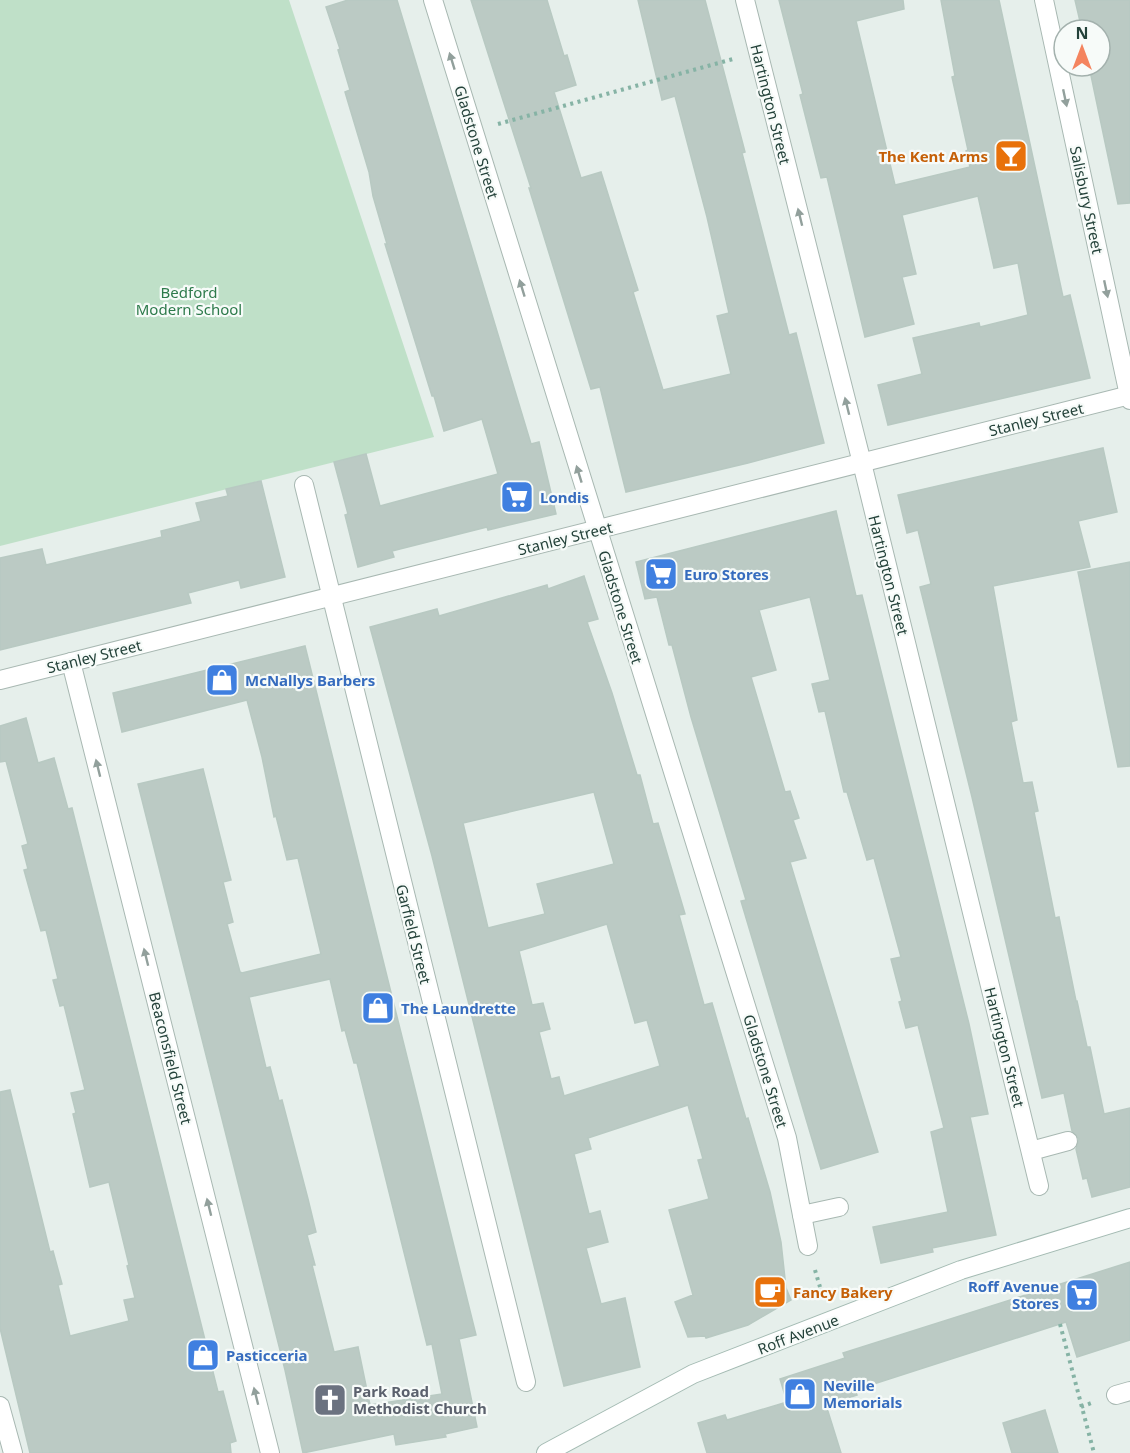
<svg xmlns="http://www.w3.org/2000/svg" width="1130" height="1453" font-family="'Noto Sans',sans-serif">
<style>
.green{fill:#bfe0c8}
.building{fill:#bbcac4;stroke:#b8c9c2;stroke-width:1.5;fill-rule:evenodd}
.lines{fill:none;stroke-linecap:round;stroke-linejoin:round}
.street-casing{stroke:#a8b8b2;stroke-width:20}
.secondary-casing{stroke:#a4bbb3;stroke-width:20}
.path{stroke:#86b3a5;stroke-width:4;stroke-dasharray:3 4.5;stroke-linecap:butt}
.street{stroke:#fff;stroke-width:18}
.secondary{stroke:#fff;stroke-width:18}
.oneway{fill:#92a09c}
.labels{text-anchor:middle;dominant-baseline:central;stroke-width:4.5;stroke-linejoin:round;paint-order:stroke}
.street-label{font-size:15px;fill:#24423a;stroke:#f7fbf9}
.food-label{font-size:15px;font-weight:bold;fill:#c56008;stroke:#f7fbf9;text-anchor:end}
.park-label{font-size:15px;fill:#2d7a4b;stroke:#f7fbf9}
.shop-label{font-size:15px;font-weight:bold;fill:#366cbe;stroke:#f7fbf9;text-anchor:start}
.worship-label{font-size:15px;font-weight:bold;fill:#5b616d;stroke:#f7fbf9;text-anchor:start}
</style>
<rect width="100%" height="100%" fill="#e6efeb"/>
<!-- green -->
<path class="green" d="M0 0H289L434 437 0 546Z"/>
<!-- building -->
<g class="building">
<path d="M348 0H397L531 444 539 442 556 514 488 530 487 527 392 551 394 557 358 567 345 515 348 514 334 462 366 454 380 506 498 474 482 419 444 431 434 396H432L385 244H387L373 196 369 172 345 92 350 90 338 50 340 49 326 7Z"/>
<path d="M471 0H547L564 56 567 55 576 85 554 92 581 178 601 172 638 290 633 292 663 390 731 374 717 316 729 313 707 217 675 96 662 100 638 0H705L745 152 742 153 789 335 796 333 824 443 748 463 626 492 600 387 591 389 529 188H531Z"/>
<path d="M779 0H903L904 9 856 21 895 185 970 167 966 151 968 150 952 77 955 76 941 0H999L1063 297 1070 295 1090 378 888 425 878 385 922 374 913 338 979 323 980 327 1028 315 1018 263 994 268 978 196 902 215 916 274 902 277 914 324 865 337 827 177 821 178 800 95 803 94Z"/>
<path d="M1075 0H1130V203L1118 204 1089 66H1100V30H1082Z"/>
<path d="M1103 448 1117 512 1078 521 1090 567 993 586 1017 720 1011 722 1023 783 1032 782 1038 811 1034 812 1055 918 1059 917 1076 1001H1077L1087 1047H1090L1104 1114 1130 1108V1187L1092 1197 1087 1178 1083 1179 1076 1149 1079 1139 1072 1131 1064 1093 1042 1098 972 797 920 587 931 584 918 530 907 533 898 495Z"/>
<path d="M261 481 285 577 241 588 239 580 188 593 191 603 0 650V558L42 549 46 565 162 537 161 531 201 521 196 503 228 496 226 489Z"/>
<path d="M836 511 856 596 862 595 969 1024 988 1114 970 1117 996 1235 932 1248 933 1252 881 1263 873 1227 948 1212 931 1132 944 1128 918 1025 906 1028 899 1002 902 1001 891 959 901 957 874 858 867 860 847 792H844L825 711 819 712 812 684 830 680 810 597 759 610 776 670 751 677 785 792 790 791 799 818 793 820 806 858 790 862 878 1152 821 1169 741 901 746 900 691 717 672 645H669L657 597 645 599 636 562Z"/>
<path d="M1130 562V766L1118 767 1078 572Z"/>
<path d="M584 576 598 619 587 622 612 693 637 775H640L653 824 658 823 685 914 679 915 704 1005 712 1003 746 1119 748 1118 770 1192 781 1242 786 1288 791 1300 748 1325 706 1338 705 1336 688 1337 675 1302 693 1295 669 1210 709 1199 698 1160 703 1159 688 1105 588 1138 591 1149 574 1154 589 1214 600 1211 608 1242 586 1248 601 1304 625 1298 640 1367 564 1386 432 856 370 627 437 609 439 616 547 585 548 589ZM594 792 614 864 537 884 545 914 488 928 463 823ZM607 924 635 1023 647 1020 660 1066 564 1096 559 1077 551 1079 539 1032 550 1029 543 1003 532 1005 519 951Z"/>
<path d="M305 646 476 1335 459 1339 477 1427 445 1434 446 1437 396 1445 394 1434 303 1453 285 1370 138 784 203 769 231 880 223 882 233 922 227 924 240 972 242 973 321 954 298 858 287 860 276 816 274 817 262 757 247 700 122 732 113 693ZM330 979 342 1031 345 1030 354 1063H357L427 1345 432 1344 442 1394 370 1405 358 1347 334 1352 312 1265H315L307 1235 316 1232 308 1199 282 1100 279 1101 270 1067 266 1068 249 997Z"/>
<path d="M26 718 38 763 54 758 68 809 72 808 218 1392 223 1391 236 1441 230 1443 231 1453H30L0 1328V1092L10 1090 50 1252 53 1251 62 1284 58 1285 70 1336 129 1321 124 1300 135 1298 127 1266 129 1265 109 1182 90 1187 73 1114 76 1113 71 1093 85 1090 64 1005 60 1006 53 980 58 979 46 930 41 931 24 870 28 869 22 846 28 844 6 761 0 762V726Z"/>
<path d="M1130 1262V1340L1077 1357 1066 1322 855 1390 857 1395 826 1405 841 1453H707L698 1423 725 1415 727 1420 787 1402 780 1379 845 1358 843 1353Z"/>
<path d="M1045 1410 1058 1453H1012L1003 1423Z"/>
</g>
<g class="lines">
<!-- street casing -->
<g class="street-casing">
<g id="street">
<path d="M433 0 787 1138 808 1246"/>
<path d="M745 0 862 463 1039 1186"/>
<path d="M1044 0 1130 400"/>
<path d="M304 485 526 1382"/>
<path d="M71 662 270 1453"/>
<path d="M0 680 1130 395"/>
<path d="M1031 1151 1068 1141"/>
<path d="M802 1215 839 1207"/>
<path d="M1116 1395 1130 1391"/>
<path d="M0 1406 13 1453"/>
</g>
</g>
<!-- secondary casing -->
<g class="secondary-casing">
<path id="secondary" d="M546 1453 693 1374 961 1270 1130 1218"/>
</g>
<!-- path -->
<g class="path">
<path d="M498 124 733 59"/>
<path d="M815 1270 820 1287"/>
<path d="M1060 1324 1094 1453"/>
<path d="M1081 1407 1094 1402"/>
</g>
<!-- street -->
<use href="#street" class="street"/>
<!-- secondary -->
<use href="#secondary" class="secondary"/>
</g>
<!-- one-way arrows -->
<defs><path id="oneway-solid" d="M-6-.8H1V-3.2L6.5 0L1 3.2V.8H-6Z" transform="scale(1.5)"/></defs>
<g class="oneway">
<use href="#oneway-solid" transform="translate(452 61) rotate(-107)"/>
<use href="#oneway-solid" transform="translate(1065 98) rotate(78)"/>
<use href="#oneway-solid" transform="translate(800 217) rotate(-104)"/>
<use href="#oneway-solid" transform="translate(522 288) rotate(-107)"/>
<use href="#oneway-solid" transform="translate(1106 289) rotate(78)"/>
<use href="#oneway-solid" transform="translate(847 406) rotate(-104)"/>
<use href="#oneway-solid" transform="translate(579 474) rotate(-107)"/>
<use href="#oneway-solid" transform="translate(98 768) rotate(-104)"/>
<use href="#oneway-solid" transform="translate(146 957) rotate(-104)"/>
<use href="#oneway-solid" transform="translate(209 1207) rotate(-104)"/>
<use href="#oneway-solid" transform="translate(256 1396) rotate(-104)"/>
</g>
<!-- icons -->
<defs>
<g id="bar-square" transform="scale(1.725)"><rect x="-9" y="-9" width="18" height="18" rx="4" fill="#e8710a" stroke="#f7fbf9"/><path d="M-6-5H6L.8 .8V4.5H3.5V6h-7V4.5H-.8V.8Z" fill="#fff"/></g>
<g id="supermarket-square" transform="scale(1.725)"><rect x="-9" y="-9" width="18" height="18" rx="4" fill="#3f7fe0" stroke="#f7fbf9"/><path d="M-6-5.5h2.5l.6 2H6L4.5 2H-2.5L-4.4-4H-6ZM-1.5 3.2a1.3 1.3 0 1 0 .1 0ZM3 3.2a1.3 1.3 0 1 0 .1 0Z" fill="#fff"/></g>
<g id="shop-square" transform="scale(1.725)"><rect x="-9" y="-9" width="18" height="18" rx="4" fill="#3f7fe0" stroke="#f7fbf9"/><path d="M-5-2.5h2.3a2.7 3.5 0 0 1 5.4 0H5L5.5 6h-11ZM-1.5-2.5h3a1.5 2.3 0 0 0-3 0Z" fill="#fff"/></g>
<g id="cafe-square" transform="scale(1.725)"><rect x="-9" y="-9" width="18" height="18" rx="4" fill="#e8710a" stroke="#f7fbf9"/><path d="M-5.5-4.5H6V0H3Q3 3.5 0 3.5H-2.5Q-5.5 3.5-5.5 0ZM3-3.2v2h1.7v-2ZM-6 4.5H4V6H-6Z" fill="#fff"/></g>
<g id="church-square" transform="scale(1.725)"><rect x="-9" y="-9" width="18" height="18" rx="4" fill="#6b7280" stroke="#f7fbf9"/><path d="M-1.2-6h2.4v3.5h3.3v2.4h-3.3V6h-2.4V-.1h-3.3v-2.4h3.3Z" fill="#fff"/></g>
</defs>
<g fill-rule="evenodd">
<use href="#bar-square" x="1011" y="156"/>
<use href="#supermarket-square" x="517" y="497"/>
<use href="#supermarket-square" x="661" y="574"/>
<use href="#shop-square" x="222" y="680"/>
<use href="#shop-square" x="378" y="1008"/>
<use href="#cafe-square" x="770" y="1292"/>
<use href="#supermarket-square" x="1082" y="1295"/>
<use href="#shop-square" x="203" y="1355"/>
<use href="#shop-square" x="800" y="1394"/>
<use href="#church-square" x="330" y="1400"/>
</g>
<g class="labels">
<!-- street labels -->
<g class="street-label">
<text transform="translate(771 104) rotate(76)">Hartington Street</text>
<text transform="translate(477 142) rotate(73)">Gladstone Street</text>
<text transform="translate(1087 200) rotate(78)">Salisbury Street</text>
<text transform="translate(1036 419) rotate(-14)">Stanley Street</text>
<text transform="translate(565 538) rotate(-14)">Stanley Street</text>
<text transform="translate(889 575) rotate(76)">Hartington Street</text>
<text transform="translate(621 607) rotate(73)">Gladstone Street</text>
<text transform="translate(94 656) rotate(-14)">Stanley Street</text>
<text transform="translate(414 934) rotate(76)">Garfield Street</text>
<text transform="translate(1005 1047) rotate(76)">Hartington Street</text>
<text transform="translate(171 1058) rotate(76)">Beaconsfield Street</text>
<text transform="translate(766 1071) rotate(73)">Gladstone Street</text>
<text transform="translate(798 1334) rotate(-21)">Roff Avenue</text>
</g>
<!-- food labels -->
<g class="food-label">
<text x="988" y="156">The Kent Arms</text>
<text x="793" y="1292" text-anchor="start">Fancy Bakery</text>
</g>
<!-- park labels -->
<g class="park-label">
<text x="189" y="292">Bedford<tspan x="189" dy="17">Modern School</tspan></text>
</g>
<!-- shop labels -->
<g class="shop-label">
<text x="540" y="497">Londis</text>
<text x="684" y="574">Euro Stores</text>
<text x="245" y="680">McNallys Barbers</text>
<text x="401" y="1008">The Laundrette</text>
<text x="1059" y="1286" text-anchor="end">Roff Avenue<tspan x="1059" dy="17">Stores</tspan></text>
<text x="226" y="1355">Pasticceria</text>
<text x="823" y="1385">Neville<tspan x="823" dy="17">Memorials</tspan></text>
</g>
<!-- worship labels -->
<g class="worship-label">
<text x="353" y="1391">Park Road<tspan x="353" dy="17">Methodist Church</tspan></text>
</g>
</g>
<!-- north arrow -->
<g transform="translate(1082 48)"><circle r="28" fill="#f7fbf9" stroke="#a3b1ad" stroke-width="1.5"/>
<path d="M0-4.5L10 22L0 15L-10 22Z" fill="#f4845f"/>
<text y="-9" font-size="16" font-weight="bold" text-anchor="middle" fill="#24423a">N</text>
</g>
</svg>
